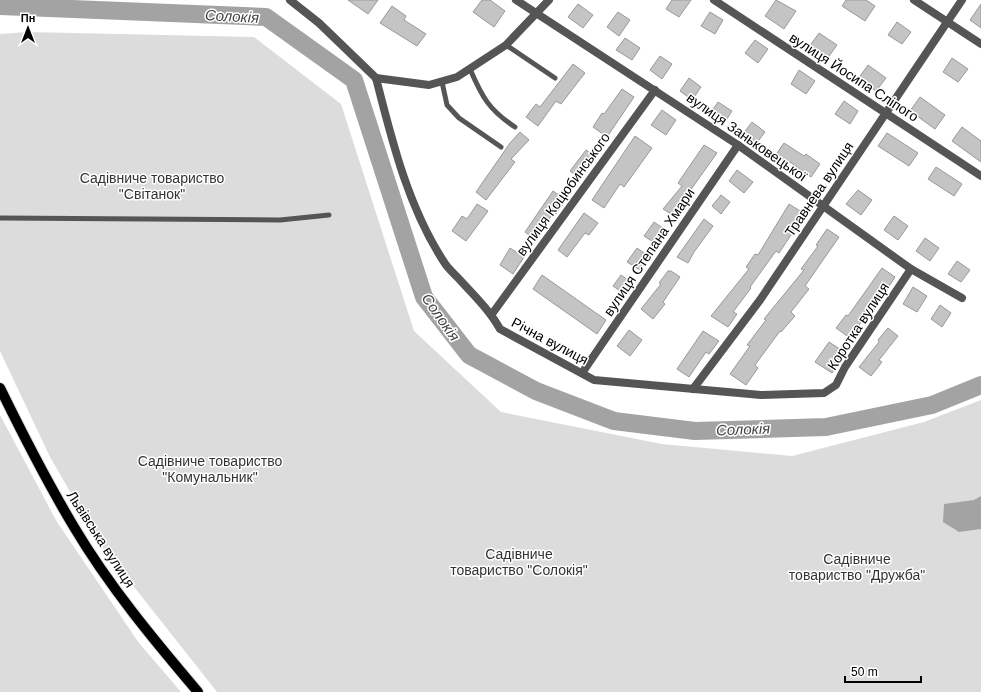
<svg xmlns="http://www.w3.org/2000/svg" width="981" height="692" font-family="Helvetica,sans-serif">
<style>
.green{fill:#dcdcdc}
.water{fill:#a3a3a3}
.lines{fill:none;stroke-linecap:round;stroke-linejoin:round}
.river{stroke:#a3a3a3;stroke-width:18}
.building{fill:#c4c4c4;stroke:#999}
.primary-casing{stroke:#dbdbdb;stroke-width:12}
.service{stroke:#555;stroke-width:5}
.minor{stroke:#555;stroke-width:8}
.primary{stroke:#000;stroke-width:10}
.labels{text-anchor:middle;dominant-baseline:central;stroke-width:3;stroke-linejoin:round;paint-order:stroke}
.street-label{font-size:14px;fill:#000;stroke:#fff}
.park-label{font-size:14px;fill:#333;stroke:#fff}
.water-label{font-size:15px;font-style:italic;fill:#444;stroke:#fff}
</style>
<rect width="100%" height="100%" fill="#fff"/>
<!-- green -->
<g class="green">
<path d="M27 32 254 37 341 104 414 331 501 412 662 444 792 456 924 422 981 400V692H217L101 545 50 457 0 351V34Z"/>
<path d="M0 415 57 522 139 643 181 692H0Z"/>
</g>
<!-- water -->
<path class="water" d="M981 496V529L959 532 943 522 944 504 974 500Z"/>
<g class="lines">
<!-- river -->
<path class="river" d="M0 6 266 17 354 80 424 297 469 355 536 391 614 421 695 431 826 427 932 405 981 385"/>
</g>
<!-- building -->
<g class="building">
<path d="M348 0H378L368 14Z"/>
<path d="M482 0H490L505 11 494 27 473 12Z"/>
<path d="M672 0H691L679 17 666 9Z"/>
<path d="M776 0 796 11 784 29 765 16Z"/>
<path d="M846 0H866L875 6 865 21 842 6Z"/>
<path d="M578 4 593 15 583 28 568 17Z"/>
<path d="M981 4V28L970 20Z"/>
<path d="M392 6 406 16 404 20 426 34 417 46 380 23Z"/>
<path d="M618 12 630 20 619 36 607 27Z"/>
<path d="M710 12 723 20 715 34 701 26Z"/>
<path d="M897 22 911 32 902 44 888 35Z"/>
<path d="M819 33 837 45 827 59 809 47Z"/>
<path d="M625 38 640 48 632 60 616 50Z"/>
<path d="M755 40 768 49 758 63 745 53Z"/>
<path d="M660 56 672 64 662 79 650 70Z"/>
<path d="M952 58 968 69 958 82 943 72Z"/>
<path d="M573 64 585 73 561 104 556 101 538 126 526 117 536 104 540 107Z"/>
<path d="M868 65 886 78 876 91 858 79Z"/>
<path d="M799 70 815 81 806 94 791 84Z"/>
<path d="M689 78 701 87 692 100 680 91Z"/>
<path d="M622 89 634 97 607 137 593 127 602 113 604 114Z"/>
<path d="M920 97 945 115 935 129 910 111Z"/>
<path d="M844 101 858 111 850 124 835 114Z"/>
<path d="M718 102 732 111 725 122 711 112Z"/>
<path d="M662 110 676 120 666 135 651 125Z"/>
<path d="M752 122 765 132 756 144 743 134Z"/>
<path d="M962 127 981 141V162L952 141Z"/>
<path d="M520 132 529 140 511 159 515 162 486 200 476 192 510 143Z"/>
<path d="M887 133 918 153 909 166 878 146Z"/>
<path d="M635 136 652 148 624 187 620 184 604 208 592 200Z"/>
<path d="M784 143 804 156 806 154 820 164 811 177 790 162 788 164 775 156Z"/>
<path d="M704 145 717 153 682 202 686 204 676 217 663 209 682 186 678 183Z"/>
<path d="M586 150 593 155 577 176 570 171Z"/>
<path d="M936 167 962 184 954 196 928 179Z"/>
<path d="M737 170 753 182 744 193 729 181Z"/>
<path d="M858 190 872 200 861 215 846 204Z"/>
<path d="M553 191 566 200 556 214 554 212 535 239 525 232Z"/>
<path d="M721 195 730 202 721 214 712 206Z"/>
<path d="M477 204 488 211 466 241 452 231 462 216 467 219Z"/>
<path d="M789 204 805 214 779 253 776 251 750 287 751 288 733 312 737 314 728 327 711 316 749 269 746 267 755 254 758 255Z"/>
<path d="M584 213 598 223 589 235 585 233 567 257 558 250Z"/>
<path d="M894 216 908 226 898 240 884 230Z"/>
<path d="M704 219 713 226 694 252 688 263 677 257Z"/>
<path d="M654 222 667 231 658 245 644 236Z"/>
<path d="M827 229 839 237 805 286 809 289 791 312 795 316 781 332 780 331 755 365 758 368 746 385 730 374 750 346 747 345 766 320 764 319 804 270 801 269 818 246 816 245Z"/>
<path d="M925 238 939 248 930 261 916 251Z"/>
<path d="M510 248 524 257 513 274 500 265Z"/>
<path d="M637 248 650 257 640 270 627 262Z"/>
<path d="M957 261 970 270 961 282 948 274Z"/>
<path d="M882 268 895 277 870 316 867 314 850 338 836 328 846 315 848 316Z"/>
<path d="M668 271H671L680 277 663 302 665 304 653 319 641 309 661 284 659 283Z"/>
<path d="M542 275 606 320 597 334 533 289Z"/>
<path d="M621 275 631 282 623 293 613 286Z"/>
<path d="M913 287 927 296 917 312 903 304Z"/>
<path d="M940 305 951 313 942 327 931 319Z"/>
<path d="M888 328 898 336 879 360 882 362 871 376 859 367 879 342 878 340Z"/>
<path d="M629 330 642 340 630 356 617 346Z"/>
<path d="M703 331 719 341 709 354 706 352 689 377 677 369Z"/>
<path d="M829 342 846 353 832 373 815 362Z"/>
</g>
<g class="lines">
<!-- primary casing -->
<g class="primary-casing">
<path id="primary" d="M0 388C23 435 47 482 74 527 109 586 154 640 198 692"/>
</g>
<!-- service -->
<g class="service">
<path d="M506 45 555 78"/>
<path d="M470 69C482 97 489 110 515 127"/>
<path d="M442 82 447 105 459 118 501 147"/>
<path d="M0 218 280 220 329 215"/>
</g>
<!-- minor -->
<g class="minor">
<path d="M290 0 319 23 376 78"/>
<path d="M516 0 738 145 911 269 962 298"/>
<path d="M714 0 981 176"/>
<path d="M914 0 981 44"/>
<path d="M376 78C392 141 408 207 444 262 448 269 455 274 460 280 475 296 490 311 500 329L594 380 761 395 824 393 836 385 845 367 911 269"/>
<path d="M376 78 429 85 457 77 506 45 549 0"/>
<path d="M492 314 655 90"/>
<path d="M582 373 738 145"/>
<path d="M693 389 760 300 962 0"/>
</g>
<!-- primary -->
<use href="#primary" class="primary"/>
</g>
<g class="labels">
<!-- street labels -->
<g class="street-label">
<text transform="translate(854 77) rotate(33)">вулиця Йосипа Сліпого</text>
<text transform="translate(747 137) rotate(35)">вулиця Заньковецької</text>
<text transform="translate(819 189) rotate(-56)">Травнева вулиця</text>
<text transform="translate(563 194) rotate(-54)">вулиця Коцюбинського</text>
<text transform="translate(649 252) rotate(-56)">вулиця Степана Хмари</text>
<text transform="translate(858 326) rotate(-57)">Коротка вулиця</text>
<text transform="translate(550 341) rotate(28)">Річна вулиця</text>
<text transform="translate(101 539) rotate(57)">Львівська вулиця</text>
</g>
<!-- park labels -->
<g class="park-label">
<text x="152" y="178">Садівниче товариство<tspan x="152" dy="16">"Світанок"</tspan></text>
<text x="210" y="461">Садівниче товариство<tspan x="210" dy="16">"Комунальник"</tspan></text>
<text x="519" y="554">Садівниче<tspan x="519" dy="16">товариство "Солокія"</tspan></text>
<text x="857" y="559">Садівниче<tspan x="857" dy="16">товариство "Дружба"</tspan></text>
</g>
<!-- water labels -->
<g class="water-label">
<text transform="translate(232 16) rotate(3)">Солокія</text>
<text transform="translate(441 317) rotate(55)">Солокія</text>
<text transform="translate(743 429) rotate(-2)">Солокія</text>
</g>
</g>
<!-- north arrow -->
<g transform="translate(28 28)" stroke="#ffffff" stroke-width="3" paint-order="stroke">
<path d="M0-3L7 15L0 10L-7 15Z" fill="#000000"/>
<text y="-6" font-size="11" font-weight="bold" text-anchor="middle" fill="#000000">Пн</text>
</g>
<!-- scale -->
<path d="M845 676v6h76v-6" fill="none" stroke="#000000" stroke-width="2"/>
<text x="851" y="676" font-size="12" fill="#000000" stroke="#ffffff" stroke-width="3" paint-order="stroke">50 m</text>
</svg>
